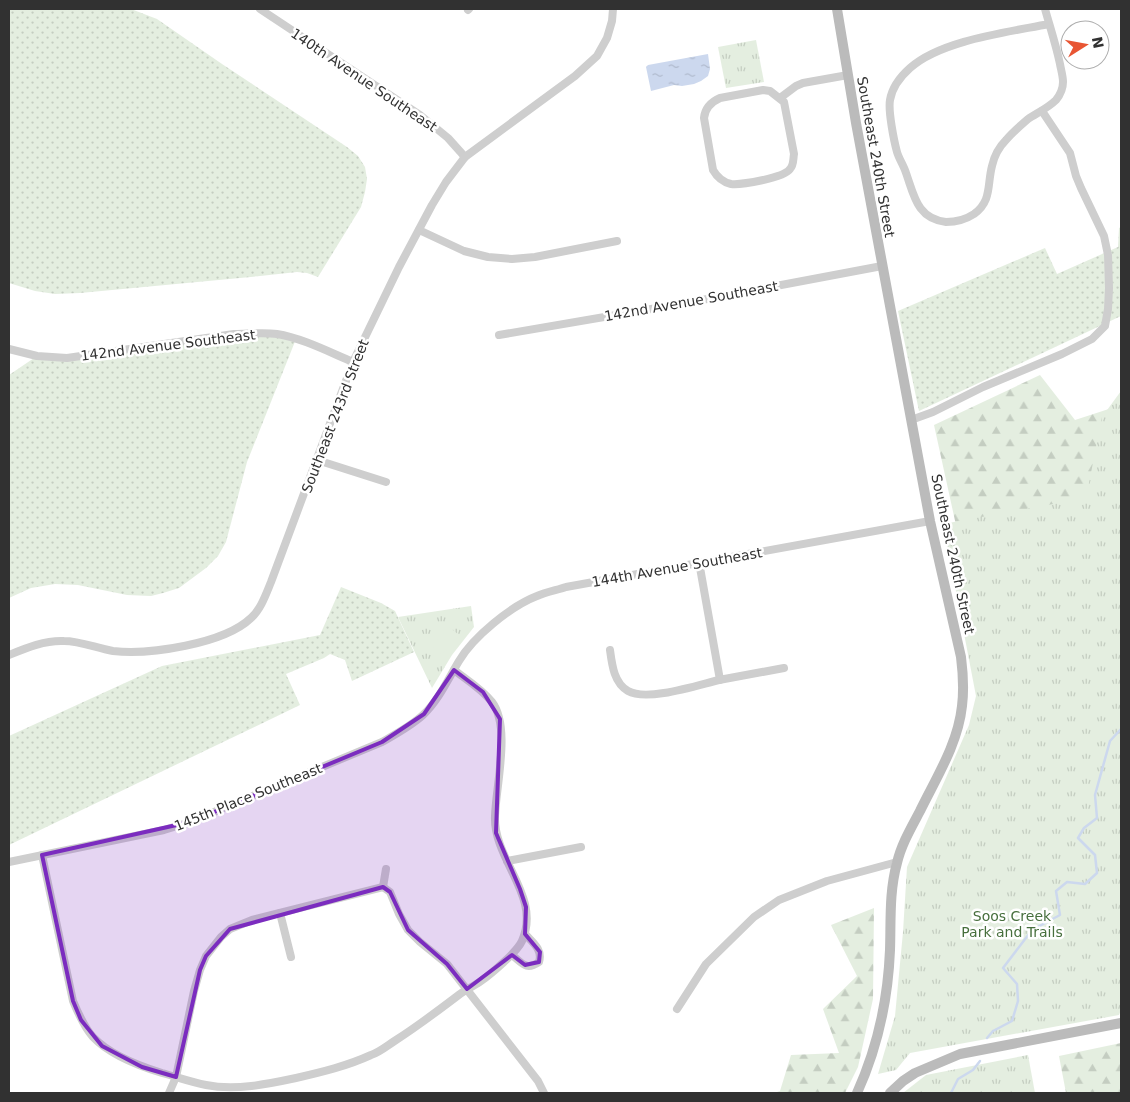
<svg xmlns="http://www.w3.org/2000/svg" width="1130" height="1102" font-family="'DejaVu Sans',sans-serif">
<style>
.grass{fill:url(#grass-dots)}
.forest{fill:url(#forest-firs)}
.park{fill:url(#park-tufts)}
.pitch{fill:#e4eee0}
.water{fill:url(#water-ripples)}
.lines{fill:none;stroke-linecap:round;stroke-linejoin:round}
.stream{stroke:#ccd8ee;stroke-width:2.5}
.street{stroke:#cecece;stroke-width:8}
.secondary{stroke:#bbb;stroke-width:10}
.marked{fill:#7b2cbf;fill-opacity:0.2;stroke:#7b2cbf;stroke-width:4;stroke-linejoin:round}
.labels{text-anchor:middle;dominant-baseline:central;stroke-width:5;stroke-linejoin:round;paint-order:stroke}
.street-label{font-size:14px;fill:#313131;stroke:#fff}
.park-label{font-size:14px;fill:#476f3d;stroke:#fff}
</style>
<defs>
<pattern id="grass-dots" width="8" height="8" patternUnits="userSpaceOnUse" patternTransform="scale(1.25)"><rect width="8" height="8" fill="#e4eee0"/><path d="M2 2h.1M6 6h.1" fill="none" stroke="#c4cdc1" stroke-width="1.8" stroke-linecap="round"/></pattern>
<pattern id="forest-firs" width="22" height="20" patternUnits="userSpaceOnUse" patternTransform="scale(1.25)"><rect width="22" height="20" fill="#e4eee0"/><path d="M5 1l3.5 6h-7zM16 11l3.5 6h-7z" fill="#c4cdc1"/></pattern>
<pattern id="park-tufts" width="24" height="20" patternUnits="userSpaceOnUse" patternTransform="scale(1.25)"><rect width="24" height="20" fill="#e4eee0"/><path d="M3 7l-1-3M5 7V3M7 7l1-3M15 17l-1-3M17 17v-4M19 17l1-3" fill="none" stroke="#c4cdc1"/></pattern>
<pattern id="water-ripples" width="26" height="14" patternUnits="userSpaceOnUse" patternTransform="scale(1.25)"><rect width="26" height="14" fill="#ccd8ee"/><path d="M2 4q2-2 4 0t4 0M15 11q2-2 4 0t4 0" fill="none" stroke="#b0bacd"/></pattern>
</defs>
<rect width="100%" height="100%" fill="#fff"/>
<!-- grass -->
<g class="grass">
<path d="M9 9H131L157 19 222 64 347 147 358 156 365 167 367 179 365 192 361 207 318 277 307 273 297 272 260 276 80 293 55 294 35 291 9 283Z"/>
<path d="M1121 227V316L919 411 898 311 1045 248 1057 274 1118 247 1119 228Z"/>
<path d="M234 334 296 339 247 462 226 542 218 556 206 568 179 588 163 593 151 596 127 595 78 585 55 584 31 588 9 598V375L37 356 67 358Z"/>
<path d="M341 587 381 603 395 611 414 652 352 681 345 660 330 654 324 658 286 674 300 705 9 845V736L162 666 320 635Z"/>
</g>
<!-- forest -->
<g class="forest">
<path d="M1040 375 1075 420 1121 405 904 1010 974 762 983 681 961 548 934 425Z"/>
<path d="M874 908 873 999 858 1067 845 1093H774L780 1091 791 1055 839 1053 823 1009 857 976 831 925Z"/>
<path d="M1121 1043V1093H1066L1059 1056Z"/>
</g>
<!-- park -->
<g class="park">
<path d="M756 40 764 82 726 88 718 47Z"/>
<path d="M1121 391V1010L1119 1015 910 1053 896 1070 878 1074 895 1016 903 932 907 867 969 725 976 696 943 524 1086 498 1102 417Z"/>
<path d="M471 606 474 627 452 655 432 688 398 617Z"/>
<path d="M1028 1055 1035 1093H903L926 1075Z"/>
</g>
<!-- pitch -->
<path class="pitch" d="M449 627 459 635 442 655 432 646Z"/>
<!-- water -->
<path class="water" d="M708 54 710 69 708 76 701 81 694 84 682 86 674 85 651 91 646 67 648 65Z"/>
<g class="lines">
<!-- stream -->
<g class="stream">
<path d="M987 1038 993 1031 1012 1021 1018 1001 1017 984 1003 968 1032 930 1060 915 1056 891 1067 882 1085 884 1097 873 1095 855 1078 838 1084 828 1097 818 1095 795 1110 741 1121 729"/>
<path d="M951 1093 958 1079 973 1070 980 1061"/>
</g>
<!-- street -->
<g class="street">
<path d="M260 9 420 115 448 138 465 157"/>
<path d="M1045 9C1050 27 1056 45 1060 64 1061 70 1063 76 1063 82 1063 89 1060 95 1056 100 1048 108 1037 113 1028 119 1021 125 1012 133 1006 140 999 147 994 157 992 166 987 185 992 201 974 214 965 220 956 222 946 222 917 219 914 195 906 173 904 166 899 159 897 152 894 141 888 111 890 100 892 88 901 76 910 68 941 40 1009 32 1049 24"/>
<path d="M468 10 469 9"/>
<path d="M763 90 770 91 784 102 794 154C793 159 794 165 790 169 784 178 741 185 731 184 722 182 717 177 713 170L704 118C705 108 711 102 720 98Z"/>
<path d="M780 98 796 86 803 83 848 75"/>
<path d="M419 230 464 251 488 257 512 259 535 257 617 241"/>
<path d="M499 335 686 303 882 266"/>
<path d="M9 349 37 356 67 358 234 334C248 334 263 332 277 334 302 338 329 352 353 362"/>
<path d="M911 420 933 412 983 387 1062 354 1092 339 1105 326 1108 309 1109 288 1108 255 1104 236 1081 188 1076 176 1070 153 1042 111"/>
<path d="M317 460 386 482"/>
<path d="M699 562 720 680"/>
<path d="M610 650C612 665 614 683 628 691 647 702 698 685 719 680 741 676 763 672 784 668"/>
<path d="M9 655C26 648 45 640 64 641 80 641 96 648 113 651 149 655 224 644 251 618 261 609 266 594 271 582L353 362 399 267 432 205 446 182 465 157 575 76 597 56 607 38 612 21 613 9"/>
<path d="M42 855 73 1001C78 1013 84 1027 93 1037 110 1055 139 1066 162 1073 177 1077 191 1082 206 1085 235 1091 268 1084 296 1078 322 1072 347 1066 371 1055 380 1052 388 1045 396 1040 418 1026 439 1010 460 994 467 989 474 986 481 981 491 974 517 952 522 941 542 896 493 860 495 816 496 785 511 727 492 702 482 689 467 680 454 670"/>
<path d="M507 861 581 847"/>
<path d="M9 862 164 830 190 822 382 742C396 734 411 726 423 715 439 700 448 679 459 661 473 637 511 606 537 596 546 592 557 590 566 587L930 521"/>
<path d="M383 887 390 892 399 914 408 930 420 942 447 964 538 1081 544 1093"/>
<path d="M383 887 386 869"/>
<path d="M280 913 291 957"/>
<path d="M512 955C522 963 526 971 539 962 543 949 532 942 525 934"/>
<path d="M677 1009 706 964 754 917 779 900 827 881 897 862"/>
<path d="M169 1093 176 1077 194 991 200 970 206 956 221 937 230 929 252 920 383 887"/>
</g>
<!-- secondary -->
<g class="secondary">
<path d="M837 9 856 123 930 521 961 657C963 673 964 690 962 706 958 744 936 778 920 811 911 828 901 845 897 863 889 892 891 921 890 950 888 999 877 1049 857 1093"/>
<path d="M890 1093 903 1081 915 1073 960 1054 1121 1023"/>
</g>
</g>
<!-- marked area -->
<path class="marked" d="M454 670 483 692 500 719 496 833 520 889 526 907 525 934 540 952 539 962 525 965 512 955 467 989 447 964 408 930 390 892 383 887 230 929 206 956 200 970 176 1077 142 1067 102 1046 81 1020 73 1001 42 855 190 822 382 742 424 714Z"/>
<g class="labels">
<!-- street labels -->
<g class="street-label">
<text transform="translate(364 80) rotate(34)">140th Avenue Southeast</text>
<text transform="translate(876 157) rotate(80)">Southeast 240th Street</text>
<text transform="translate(691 301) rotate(-10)">142nd Avenue Southeast</text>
<text transform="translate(168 345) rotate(-7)">142nd Avenue Southeast</text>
<text transform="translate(335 416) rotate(-69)">Southeast 243rd Street</text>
<text transform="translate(953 554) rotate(78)">Southeast 240th Street</text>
<text transform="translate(677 567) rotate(-10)">144th Avenue Southeast</text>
<text transform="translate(248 797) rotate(-22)">145th Place Southeast</text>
</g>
<!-- park labels -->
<g class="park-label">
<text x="1012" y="916">Soos Creek<tspan x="1012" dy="16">Park and Trails</tspan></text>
</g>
</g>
<!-- border -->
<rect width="1130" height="1102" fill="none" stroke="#313131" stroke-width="20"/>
<!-- north arrow -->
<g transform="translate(1085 45) rotate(79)"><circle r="24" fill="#ffffff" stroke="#adadad"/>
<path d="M0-4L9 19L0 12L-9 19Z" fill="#e85533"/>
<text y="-8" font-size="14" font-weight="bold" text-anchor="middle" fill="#313131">N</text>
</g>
</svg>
